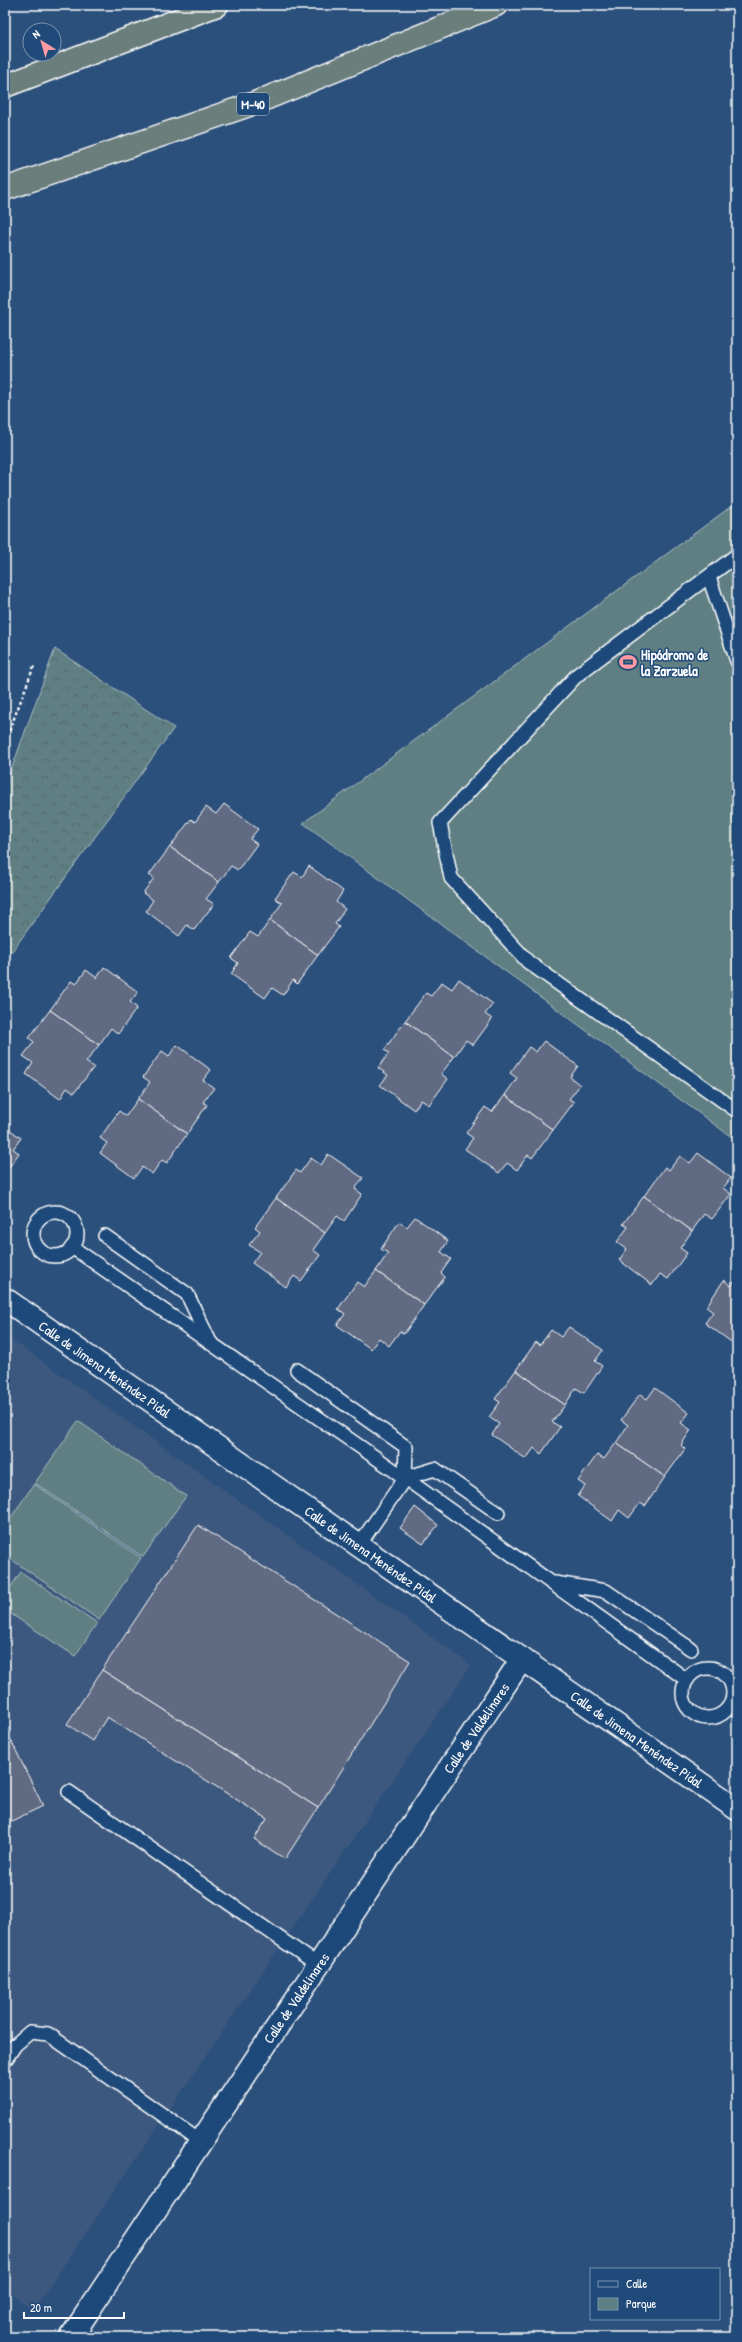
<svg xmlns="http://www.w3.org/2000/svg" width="742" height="2342" font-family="'Patrick Hand',sans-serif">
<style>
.built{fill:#3c587e}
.green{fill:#5e7f83;stroke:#aebfc1}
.forest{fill:url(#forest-crowns);stroke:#aebfc1}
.building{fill:#606a82;stroke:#fff}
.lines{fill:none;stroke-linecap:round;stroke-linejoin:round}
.lane-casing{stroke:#fff;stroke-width:16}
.street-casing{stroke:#fff;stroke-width:25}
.highway-casing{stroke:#fff;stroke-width:25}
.path{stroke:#fff;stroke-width:2.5;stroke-dasharray:3 3;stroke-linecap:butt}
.lane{stroke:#1f4a7a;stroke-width:13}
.street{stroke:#1f4a7a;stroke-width:22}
.highway{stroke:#6b7f7c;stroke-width:22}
.labels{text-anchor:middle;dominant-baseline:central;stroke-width:3;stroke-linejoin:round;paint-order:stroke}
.shield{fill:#1f4a7a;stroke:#bcc9d7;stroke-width:1}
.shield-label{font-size:13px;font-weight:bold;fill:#fff}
.poi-label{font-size:14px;font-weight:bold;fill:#fff;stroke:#1f4a7a;text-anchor:start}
.street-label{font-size:14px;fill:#fff;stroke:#1f4a7a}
</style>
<defs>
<pattern id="forest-crowns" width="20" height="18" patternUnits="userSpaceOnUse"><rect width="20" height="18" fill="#5e7f83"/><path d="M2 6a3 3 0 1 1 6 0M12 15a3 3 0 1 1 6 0" fill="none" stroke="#56686a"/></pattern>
</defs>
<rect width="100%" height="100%" fill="#2c507c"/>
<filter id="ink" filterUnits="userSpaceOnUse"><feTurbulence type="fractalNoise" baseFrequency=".025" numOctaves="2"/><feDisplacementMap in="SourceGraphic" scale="8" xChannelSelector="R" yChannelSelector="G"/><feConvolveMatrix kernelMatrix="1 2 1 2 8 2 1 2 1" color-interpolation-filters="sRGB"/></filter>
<g filter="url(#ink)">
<!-- built -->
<path class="built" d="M5 1335 471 1665 32 2312 5 2287Z"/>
<!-- green -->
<g class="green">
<path d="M737 502V1141L303 823Z"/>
<path d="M78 1421 186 1496 143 1557 35 1483Z"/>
<path d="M34 1484 141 1558 99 1620 5 1555V1526Z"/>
<path d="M21 1572 97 1623 75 1656 5 1610V1595Z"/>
</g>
<!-- forest -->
<path class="forest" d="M55 649 174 728 5 961V787Z"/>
<!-- building -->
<g class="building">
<path d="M224 804 258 829 250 839 257 844 238 870 231 866 219 882 170 847 191 819 195 822 206 807 216 814Z"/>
<path d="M170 847 219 882 206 899 214 904 194 930 187 925 179 936 146 911 153 900 143 893 154 878 149 875Z"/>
<path d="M309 866 343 891 336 902 345 909 335 924 339 927 318 955 270 920 282 903 275 898 294 872 302 877Z"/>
<path d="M270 920 318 955 297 984 293 980 283 995 272 988 265 998 231 974 238 963 231 958 250 932 258 937Z"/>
<path d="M104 967 138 992 130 1002 137 1008 118 1034 111 1028 99 1045 50 1010 71 981 76 984 86 970 97 978Z"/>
<path d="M459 979 493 1004 485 1014 492 1019 473 1045 466 1040 454 1057 405 1021 426 993 431 996 442 982 452 989Z"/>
<path d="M50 1010 99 1045 86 1062 94 1067 74 1093 67 1088 60 1099 26 1074 33 1063 23 1056 34 1042 29 1038Z"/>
<path d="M405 1021 454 1057 441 1074 448 1079 429 1105 421 1100 414 1110 380 1085 388 1075 378 1068 389 1053 384 1050Z"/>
<path d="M544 1041 578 1066 570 1077 580 1085 569 1099 574 1102 553 1130 505 1095 517 1078 510 1073 529 1047 536 1052Z"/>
<path d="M177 1045 211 1070 203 1080 214 1088 203 1102 207 1105 187 1134 138 1099 150 1082 143 1077 162 1051 169 1056Z"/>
<path d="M505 1095 553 1130 532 1158 528 1155 517 1170 507 1163 499 1173 465 1149 473 1138 466 1133 485 1107 492 1112Z"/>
<path d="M138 1099 187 1134 167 1163 162 1160 152 1174 142 1167 134 1178 100 1153 107 1143 100 1138 119 1111 126 1116Z"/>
<path d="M5 1126 21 1138 13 1149 19 1153 5 1173Z"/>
<path d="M698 1153 731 1178 723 1188 731 1194 712 1219 704 1214 692 1231 644 1196 665 1167 669 1170 680 1156 690 1163Z"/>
<path d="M328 1154 363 1178 355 1189 362 1194 344 1221 337 1216 325 1233 276 1198 296 1170 300 1173 311 1158 321 1165Z"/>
<path d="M644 1196 692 1231 680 1248 687 1253 668 1279 660 1274 652 1285 619 1260 627 1249 617 1242 628 1227 623 1224Z"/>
<path d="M276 1198 325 1233 313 1250 320 1255 301 1281 294 1276 286 1287 252 1263 260 1252 249 1245 260 1231 255 1227Z"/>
<path d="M415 1217 448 1241 441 1252 451 1259 441 1273 445 1277 424 1305 376 1271 388 1253 381 1249 399 1222 407 1227Z"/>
<path d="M376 1271 424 1305 404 1334 400 1331 389 1346 379 1338 371 1349 337 1325 345 1314 338 1309 357 1282 364 1287Z"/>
<path d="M737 1278V1346L705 1323 713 1312 706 1307 724 1280 731 1286Z"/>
<path d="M569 1327 603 1350 595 1361 602 1366 584 1393 576 1388 565 1405 516 1370 536 1342 540 1345 551 1330 561 1337Z"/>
<path d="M516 1370 565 1405 552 1422 560 1427 541 1454 534 1448 526 1459 492 1435 499 1424 489 1417 500 1402 495 1399Z"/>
<path d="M655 1388 689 1413 681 1423 691 1430 681 1445 685 1449 665 1477 616 1443 628 1425 621 1420 640 1394 647 1399Z"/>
<path d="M616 1443 665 1477 645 1506 640 1503 629 1518 619 1510 612 1521 578 1496 585 1486 578 1481 597 1455 604 1459Z"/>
<path d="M415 1507 438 1525 423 1544 400 1528Z"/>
<path d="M198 1525 410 1661 318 1808 102 1670Z"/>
<path d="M737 1583V1594L732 1590Z"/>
<path d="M102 1670 318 1808 285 1859 254 1839 267 1819 107 1717 92 1741 67 1724Z"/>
<path d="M5 1728 43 1806 5 1824Z"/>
</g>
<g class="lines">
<!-- lane casing -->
<g class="lane-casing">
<g id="lane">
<path d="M737 555 577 675 440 823 451 878 528 962 737 1111"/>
<path d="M709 577 737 661"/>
<circle cx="55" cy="1234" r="22"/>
<path d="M105 1236 187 1294 210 1342"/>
<path d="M72 1247 405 1478 687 1680"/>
<path d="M297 1370 406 1447 405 1478 359 1545"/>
<path d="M405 1478 435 1469 498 1513"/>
<path d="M555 1583 606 1591 691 1649"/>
<circle cx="708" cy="1693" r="25"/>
<path d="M69 1792 318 1965"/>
<path d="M5 2060 15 2045 30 2032 48 2034 201 2142"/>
</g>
</g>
<!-- street casing -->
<g class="street-casing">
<g id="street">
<path d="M5 1299 737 1809"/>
<path d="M71 2337 522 1659"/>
</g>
</g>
<!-- highway casing -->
<g class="highway-casing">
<g id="highway">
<path d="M5 86 217 5"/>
<path d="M5 189 255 103 496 5"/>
</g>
</g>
<!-- path -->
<path class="path" d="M5 742 34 666"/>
<!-- lane -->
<use href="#lane" class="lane"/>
<!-- street -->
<use href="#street" class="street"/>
<!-- highway -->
<use href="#highway" class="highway"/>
</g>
</g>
<!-- icons -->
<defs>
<g id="stadium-bare" transform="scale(1.38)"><path d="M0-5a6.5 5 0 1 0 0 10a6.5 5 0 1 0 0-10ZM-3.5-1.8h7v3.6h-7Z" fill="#ff9aa2" stroke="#1f4a7a" stroke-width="2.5" paint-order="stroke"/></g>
</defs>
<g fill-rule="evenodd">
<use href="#stadium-bare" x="628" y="662"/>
</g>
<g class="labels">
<!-- shield labels -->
<rect class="shield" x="237" y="93" width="32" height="22" rx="3"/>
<g class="shield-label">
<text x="253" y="104">M-40</text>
</g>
<!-- poi labels -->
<g class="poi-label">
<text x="641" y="654">Hipódromo de<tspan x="641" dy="16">la Zarzuela</tspan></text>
</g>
<!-- street labels -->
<g class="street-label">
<text transform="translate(105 1369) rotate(35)">Calle de Jimena Menéndez Pidal</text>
<text transform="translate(371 1554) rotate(35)">Calle de Jimena Menéndez Pidal</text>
<text transform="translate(476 1728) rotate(-56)">Calle de Valdelinares</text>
<text transform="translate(637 1739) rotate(35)">Calle de Jimena Menéndez Pidal</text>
<text transform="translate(296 1998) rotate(-56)">Calle de Valdelinares</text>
</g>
</g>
<!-- margin -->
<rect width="742" height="2342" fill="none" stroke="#1f4a7a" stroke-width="20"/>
<rect x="10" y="10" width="722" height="2322" fill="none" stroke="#fff" stroke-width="1.5" filter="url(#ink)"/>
<!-- legend -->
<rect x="590" y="2268" width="130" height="52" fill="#1f4a7a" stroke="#7992af"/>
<rect x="598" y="2281" width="20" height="6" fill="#1f4a7a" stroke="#7992af"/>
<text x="626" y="2288" font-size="12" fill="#ffffff">Calle</text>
<rect x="598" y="2298" width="20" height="12" fill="#5e7f83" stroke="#7992af"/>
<text x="626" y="2308" font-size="12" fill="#ffffff">Parque</text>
<!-- north arrow -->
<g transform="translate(42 42) rotate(323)"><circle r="19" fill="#1f4a7a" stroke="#7992af"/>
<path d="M0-3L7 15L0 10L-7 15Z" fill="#ff9aa2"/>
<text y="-6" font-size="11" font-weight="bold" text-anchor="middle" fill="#ffffff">N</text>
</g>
<!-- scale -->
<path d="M24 2312v6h100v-6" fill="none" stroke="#ffffff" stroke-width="2"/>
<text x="30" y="2312" font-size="12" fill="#ffffff" stroke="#1f4a7a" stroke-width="3" paint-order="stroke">20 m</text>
</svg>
